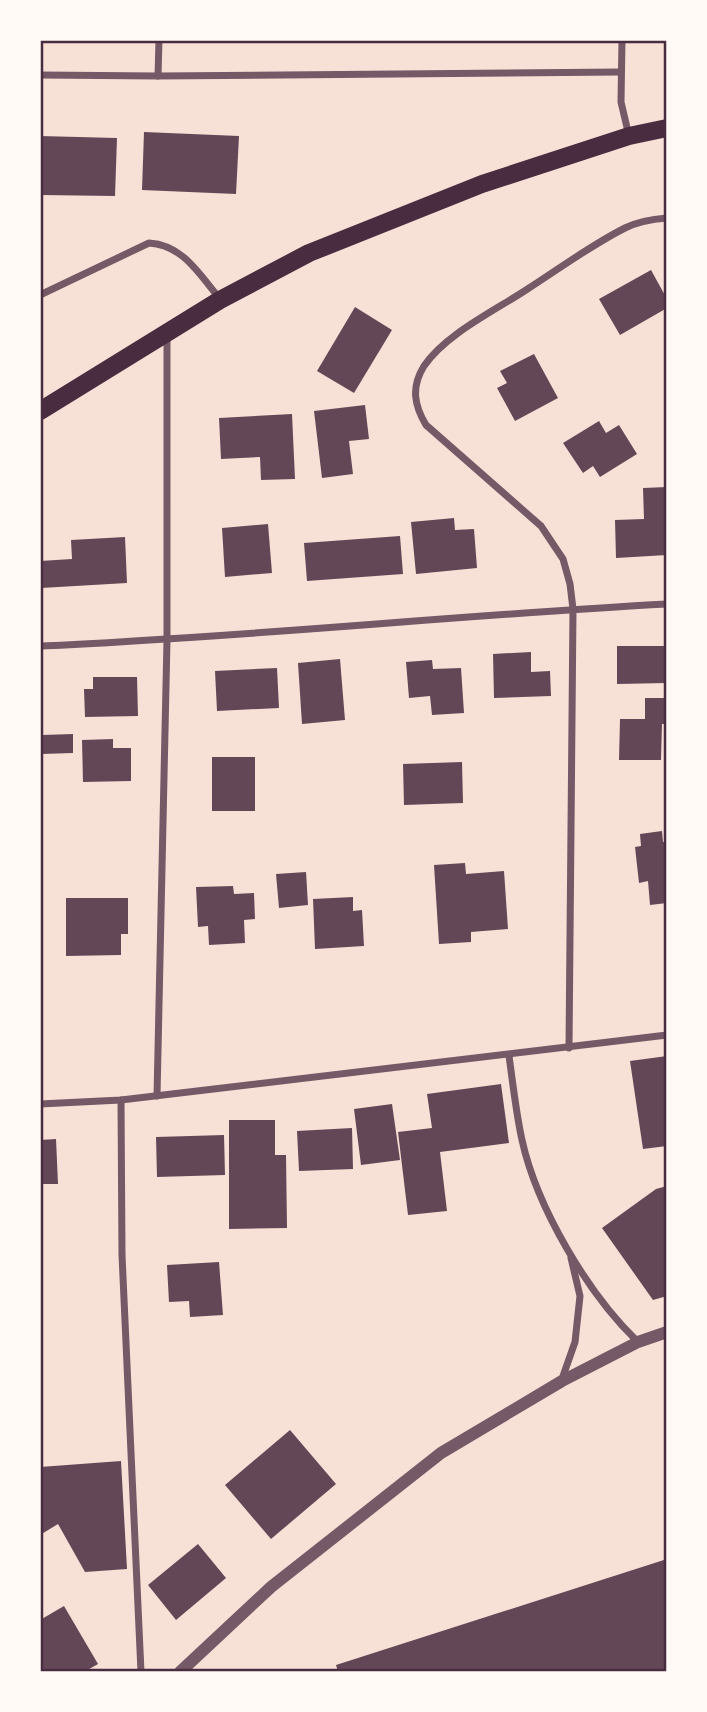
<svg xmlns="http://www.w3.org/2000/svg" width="707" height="1712" font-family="'Sofia Sans Condensed',sans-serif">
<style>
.building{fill:#644757}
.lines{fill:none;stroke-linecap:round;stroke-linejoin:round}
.minor{stroke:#755966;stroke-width:7}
.tertiary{stroke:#755966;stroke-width:12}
.primary{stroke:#4a2c40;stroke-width:18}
.neatline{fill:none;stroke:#4a2c40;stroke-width:2.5}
</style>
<rect width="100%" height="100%" fill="#f7e1d7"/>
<!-- building -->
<g class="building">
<path d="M144 132 239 136 236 194 142 190Z"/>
<path d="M40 136 117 138 115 196 40 195Z"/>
<path d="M651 270 667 299V308L620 335 599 299Z"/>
<path d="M355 307 392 330 354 393 317 371Z"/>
<path d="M534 354 558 398 515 421 497 388 507 383 500 371Z"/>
<path d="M365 405 369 439 349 441 353 474 322 478 314 411Z"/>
<path d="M292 414 295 479 261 480 260 457 221 459 219 418Z"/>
<path d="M599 421 606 433 619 425 637 454 600 477 593 466 583 473 563 443Z"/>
<path d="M667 487V555L616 558 615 520 644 519 643 488Z"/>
<path d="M454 518 455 530 474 529 477 568 416 574 411 522Z"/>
<path d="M268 524 272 573 225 577 222 528Z"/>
<path d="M400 536 403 574 307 581 304 543Z"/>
<path d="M125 537 127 583 41 588 40 561 72 559 71 540Z"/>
<path d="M617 646H667V683L617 684Z"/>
<path d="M531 652V672L550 671 551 696 494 698 493 654Z"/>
<path d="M340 659 345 720 302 724 298 663Z"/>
<path d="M432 660 433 669 461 668 464 713 432 715 430 696 409 698 406 662Z"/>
<path d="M277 668 279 708 217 711 215 671Z"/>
<path d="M93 677H137L138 716 85 717 84 689H93Z"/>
<path d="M645 698H667V724H662L661 760H619L620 719H645Z"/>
<path d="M73 734V753L42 754V735Z"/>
<path d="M113 739V748H131V781L83 782 82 740Z"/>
<rect x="212" y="757" width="43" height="54"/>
<path d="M462 762 463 803 404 805 403 764Z"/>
<path d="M662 831 663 842H667V903L650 905 648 881 639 883 635 847 641 846 640 834Z"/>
<path d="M465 863 466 874 504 871 508 929 471 932V942L439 944 434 865Z"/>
<path d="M306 872 308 905 279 908 276 874Z"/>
<path d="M233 886 234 894 254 893 255 919 244 920 245 943 209 945 208 926 198 927 196 887Z"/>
<path d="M353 897V911L362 910 364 946 315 949 313 899Z"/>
<path d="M66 898H128V934H121V955L66 956Z"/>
<path d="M667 1056V1146L643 1149 630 1061Z"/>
<path d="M501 1084 509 1143 440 1152 447 1211 408 1215 398 1132 432 1128 427 1094Z"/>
<path d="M392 1104 400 1160 361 1165 354 1109Z"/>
<path d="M229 1120H275V1155H286L287 1228 229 1229Z"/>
<path d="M352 1128 353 1169 299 1171 297 1131Z"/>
<path d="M224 1135 225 1175 157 1177 156 1137Z"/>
<path d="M56 1139 58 1184H40V1140Z"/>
<path d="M667 1186V1296L653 1300 602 1228 656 1189Z"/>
<path d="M219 1262 223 1315 190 1317 189 1301 169 1302 167 1265Z"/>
<path d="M290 1430 336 1484 271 1539 225 1485Z"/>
<path d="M121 1461 127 1569 85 1572 58 1524 40 1535V1467Z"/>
<path d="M198 1544 226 1578 176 1620 148 1585Z"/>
<path d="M667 1559V1672H338L336 1665Z"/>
<path d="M64 1606 98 1664 84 1672H45L40 1663V1620Z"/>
</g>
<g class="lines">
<!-- minor -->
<g class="minor">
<path d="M622 40 621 102 629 136"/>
<path d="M40 75 158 76 621 72"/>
<path d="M158 76 159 40"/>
<path d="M40 295 149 243C183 245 199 274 220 299"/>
<path d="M40 646C249 637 458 615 667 604"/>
<path d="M569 1048 573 609 570 584 563 559 541 526 426 425C414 405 411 387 424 366 446 334 494 311 526 290 559 269 591 245 625 228 637 222 654 219 667 218"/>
<path d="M509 1056C513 1084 516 1113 522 1140 537 1208 588 1294 638 1342"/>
<path d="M157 1096 167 640V333"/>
<path d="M121 1100 122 1255 141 1672"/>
<path d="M40 1104 121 1100 667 1035"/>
<path d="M562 1379 575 1342 580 1296 571 1258"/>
</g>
<!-- tertiary -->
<path class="tertiary" d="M180 1672 271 1587 441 1453 562 1381 638 1342 667 1332"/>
<!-- primary -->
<path class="primary" d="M40 411 220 300 309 253 482 184 629 136 667 128"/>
</g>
<!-- border -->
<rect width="707" height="1712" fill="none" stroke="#fffaf5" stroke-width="84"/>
<rect x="42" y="42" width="623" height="1628" class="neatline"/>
</svg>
